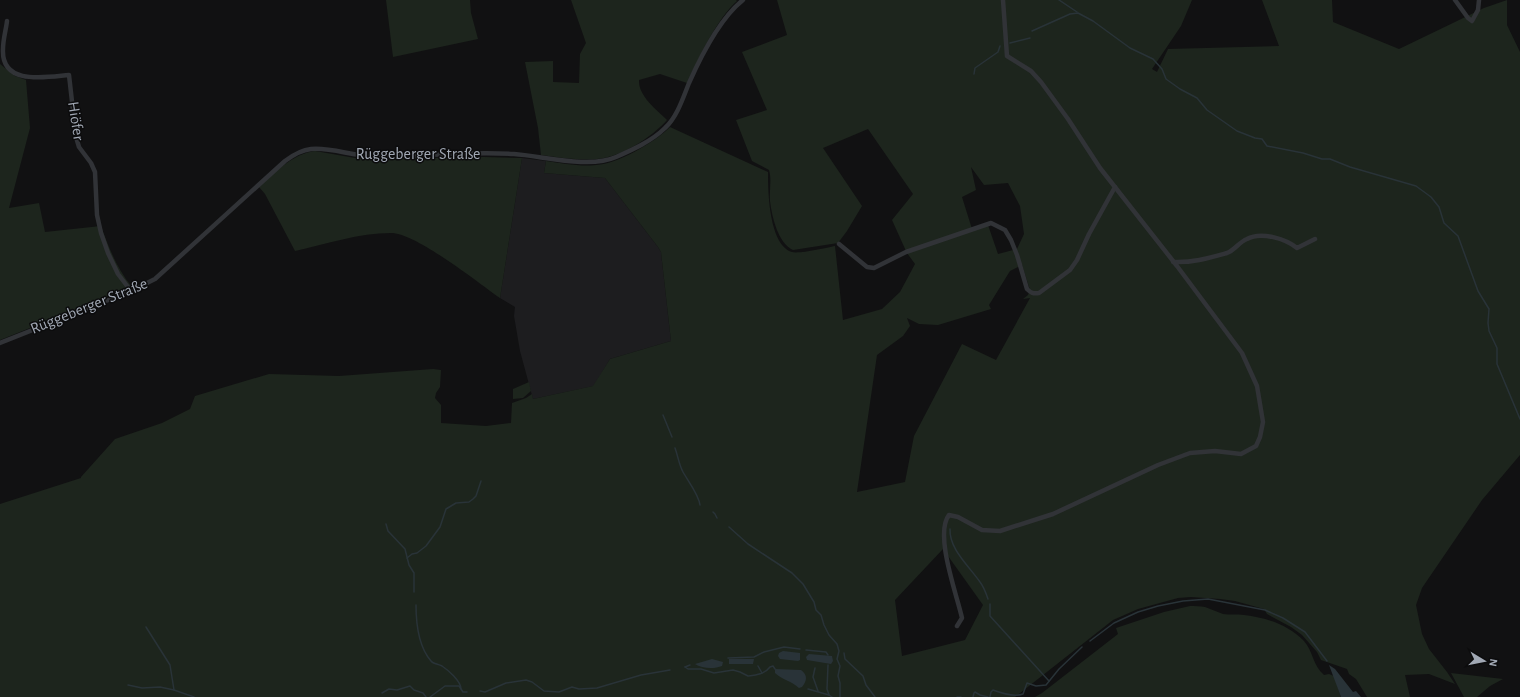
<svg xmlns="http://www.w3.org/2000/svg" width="1520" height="697" font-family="'Alegreya Sans',sans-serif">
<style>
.built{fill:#1d1d1f}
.green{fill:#1d251d;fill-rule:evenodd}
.water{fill:#293338}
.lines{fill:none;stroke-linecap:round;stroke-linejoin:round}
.stream{stroke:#293338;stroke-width:1.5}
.street{stroke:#313337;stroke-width:4.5}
.labels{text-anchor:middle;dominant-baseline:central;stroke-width:3;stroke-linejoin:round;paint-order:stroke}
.street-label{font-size:16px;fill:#a1a8b4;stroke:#0c0c0d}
</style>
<rect width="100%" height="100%" fill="#111112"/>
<!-- built -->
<path class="built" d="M522 158 546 161 544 173 605 178 658 247 661 252 671 341 610 359 594 386 533 399 520 351 514 316 515 307 500 298Z"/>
<!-- green -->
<g class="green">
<path d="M386 0H470L471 13 478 39 393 57Z"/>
<path d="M571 0H736L737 1C717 18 698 60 687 83L660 74 639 80C638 96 657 110 667 120 651 138 621 157 597 159 579 161 559 157 541 155L538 128 525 62 553 61V82L579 83 580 54 586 43Z"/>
<path d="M777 0H1192L1181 26 1152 69 1157 72 1168 49 1279 46 1262 0H1332L1333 22 1399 49 1484 8 1507 0V25L1520 52V455L1482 500 1422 588 1416 605 1422 634 1429 649 1447 672 1455 684 1429 674 1405 675 1410 697H1367L1356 679 1349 674 1347 669 1321 660 1317 652 1302 635 1291 627 1267 614 1264 609 1235 601 1220 599 1191 597 1178 598 1138 609 1113 620 1015 697H0V504L81 478V477L115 439 162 423 190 409 195 396 269 374 339 376 433 369 441 370 440 387 436 393 435 398 441 405V423L486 426 511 423 512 403 526 398 532 394 533 399 593 386 610 359 671 341 661 252 658 247 605 178 544 173 546 161C562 163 580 167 596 165 618 164 655 142 670 127L768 172C768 191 769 245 792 252 799 254 826 248 835 246L843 320 882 309 900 292 915 264 907 253 988 225 998 254 1017 249 1024 234 1020 206 1008 183 984 185 971 167 976 190 962 197 972 229 906 251 892 220 913 194 868 129 823 148 862 206 847 231 838 243 793 250C778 243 772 217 770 201 769 191 772 180 769 170L752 161 736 120 767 110 742 52 787 35ZM1022 265 1030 290 1028 295 1023 299 1030 298 996 360 962 344 914 436 905 482 857 492 877 355 903 336 910 326 907 318 919 324 938 325 991 309 989 305 1010 271ZM943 549 983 605 965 640 902 656 895 600Z"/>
<path d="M0 64 15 76 26 80 30 128 9 208 39 203 45 232 101 226C109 248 117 269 132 287L0 340Z"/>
<path d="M315 151 355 158 380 159 484 157 522 158 500 298C477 282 416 233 391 233 359 233 326 244 295 251L265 194 259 187C276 172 292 154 315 151Z"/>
<path d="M529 382 531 391 523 398 513 399V389Z"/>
<path d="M1190 606C1195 606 1200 606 1205 607 1211 609 1217 612 1223 614 1229 615 1237 614 1244 615 1267 618 1287 624 1304 641 1313 651 1313 666 1324 675L1329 674 1334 676 1341 697H1035L1042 693 1118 634 1116 628 1164 612Z"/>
<path d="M1451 673 1503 679 1490 686 1477 697H1464Z"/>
</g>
<!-- water -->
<g class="water">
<path d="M783 651 800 653V660L798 661 780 659 778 656 779 653Z"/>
<path d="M809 654 832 656 833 661 831 664 807 660 806 657Z"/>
<path d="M712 659 723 662 722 666C715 669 702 669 695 664Z"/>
<path d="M729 659H754L753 664H729Z"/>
<path d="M1329 665 1335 669 1353 692 1356 691 1361 697H1341Z"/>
<path d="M775 669 801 670C808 675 807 681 802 687L799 688C792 681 782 680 775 673Z"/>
</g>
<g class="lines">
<!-- stream -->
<g class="stream">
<path d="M1059 0 1077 12"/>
<path d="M1032 31 1070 14 1078 13 1093 21 1130 48 1153 59 1162 69 1166 79 1180 89 1197 98 1207 110 1237 131 1255 138 1262 139 1267 146 1303 153 1322 159H1330L1350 167 1416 186 1431 197 1439 207 1444 223 1458 236 1478 291 1489 309 1488 323 1489 331 1497 348V364L1520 419"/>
<path d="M1010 43 1030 38"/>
<path d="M974 74 975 68 998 52 1000 46"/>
<path d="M663 415 672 437"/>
<path d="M675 448C678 456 679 465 683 472 688 481 699 495 700 505"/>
<path d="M713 512 715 514 717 518"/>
<path d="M386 524 388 531 405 549 409 565 414 573V592"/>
<path d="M729 527 748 544 792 573 803 584 814 602 816 610 821 615 824 625 829 635 837 644 839 651 837 659 840 666 838 676 840 683V697"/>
<path d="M950 529C949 549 969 566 980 582 984 587 986 593 988 599"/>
<path d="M407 558 412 554 417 553 426 546 440 527 446 509 456 503 469 502 473 499 476 496 481 481"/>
<path d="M990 604V616L1049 681"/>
<path d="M416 605C416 624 418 646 431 661 433 664 438 664 442 666 448 670 461 681 461 689"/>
<path d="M146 627 170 665 174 690"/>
<path d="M1090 641 1114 623 1138 612 1158 606 1183 601 1208 599 1265 610 1283 618 1305 632 1327 661"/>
<path d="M806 650 826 652 828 655"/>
<path d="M844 653 845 659 863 676 866 685 875 697"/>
<path d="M728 658 754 657 764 652 784 647 800 649"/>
<path d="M828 665 827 689 829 695"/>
<path d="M758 666 762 673"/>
<path d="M685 667 688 669H701L714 673 733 670 740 672 748 676C756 675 765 674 770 667L773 666 775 669"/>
<path d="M685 667 690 665"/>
<path d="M815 668 813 677 818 691"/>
<path d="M128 685 142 688 160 687 174 690 194 697"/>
<path d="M808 689 829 695 832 697"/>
<path d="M480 691 485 692 506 683 526 680 532 682 544 691 559 692 572 687 579 689 597 688 641 675 670 670"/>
<path d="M382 693 389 689 397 690 410 686 414 690 423 693 426 697"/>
<path d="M430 697 445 686H459L463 692H467"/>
<path d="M957 697H961"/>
<path d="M973 697 974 693 975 692 980 695 988 697"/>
<path d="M990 697 991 692 993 690C1001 693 1015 697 1023 694L1027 683 1036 686 1046 685 1059 669 1082 647"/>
</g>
<!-- street -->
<g class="street">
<path d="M1455 0 1468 18 1472 21 1478 10 1479 0"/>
<path d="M7 21C6 30 3 39 3 49 1 86 46 77 69 75L76 137 79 147 91 163 95 172 97 215 101 233 108 253 118 274 131 291"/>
<path d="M839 244 867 267 874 268 906 252 991 223 1005 230 1011 240 1017 255 1027 289C1031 293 1033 294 1039 293L1070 270 1077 260 1089 234 1115 187"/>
<path d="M1173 262C1192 263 1209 258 1227 253 1235 250 1239 242 1247 239 1261 231 1286 239 1297 248L1315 239"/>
<path d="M0 343 131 291 155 279 285 161C293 155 301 150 311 149 331 147 352 156 371 156 419 157 466 151 514 154 543 156 589 169 616 157 632 150 652 141 665 128 677 117 683 98 689 83 701 56 719 19 743 0"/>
<path d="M957 626 962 618C957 595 934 534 949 515L958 517 982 530 1000 531 1053 514 1158 465 1190 453 1215 451 1241 454 1256 446 1260 437 1263 422 1257 386 1242 353 1177 266 1100 168 1068 119 1041 82 1031 71 1007 56 1003 0"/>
</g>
</g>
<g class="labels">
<!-- street labels -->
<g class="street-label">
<text transform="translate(76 121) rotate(81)">Hiöfer</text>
<text x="418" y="154">Rüggeberger Straße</text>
<text transform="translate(89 306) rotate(-22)">Rüggeberger Straße</text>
</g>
</g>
<!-- north arrow -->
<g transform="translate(1484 661) rotate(100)" stroke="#0c0c0d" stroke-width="3" paint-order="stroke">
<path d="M0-3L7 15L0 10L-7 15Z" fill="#a1a8b4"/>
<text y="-6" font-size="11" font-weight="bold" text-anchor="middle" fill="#a1a8b4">N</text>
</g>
</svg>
